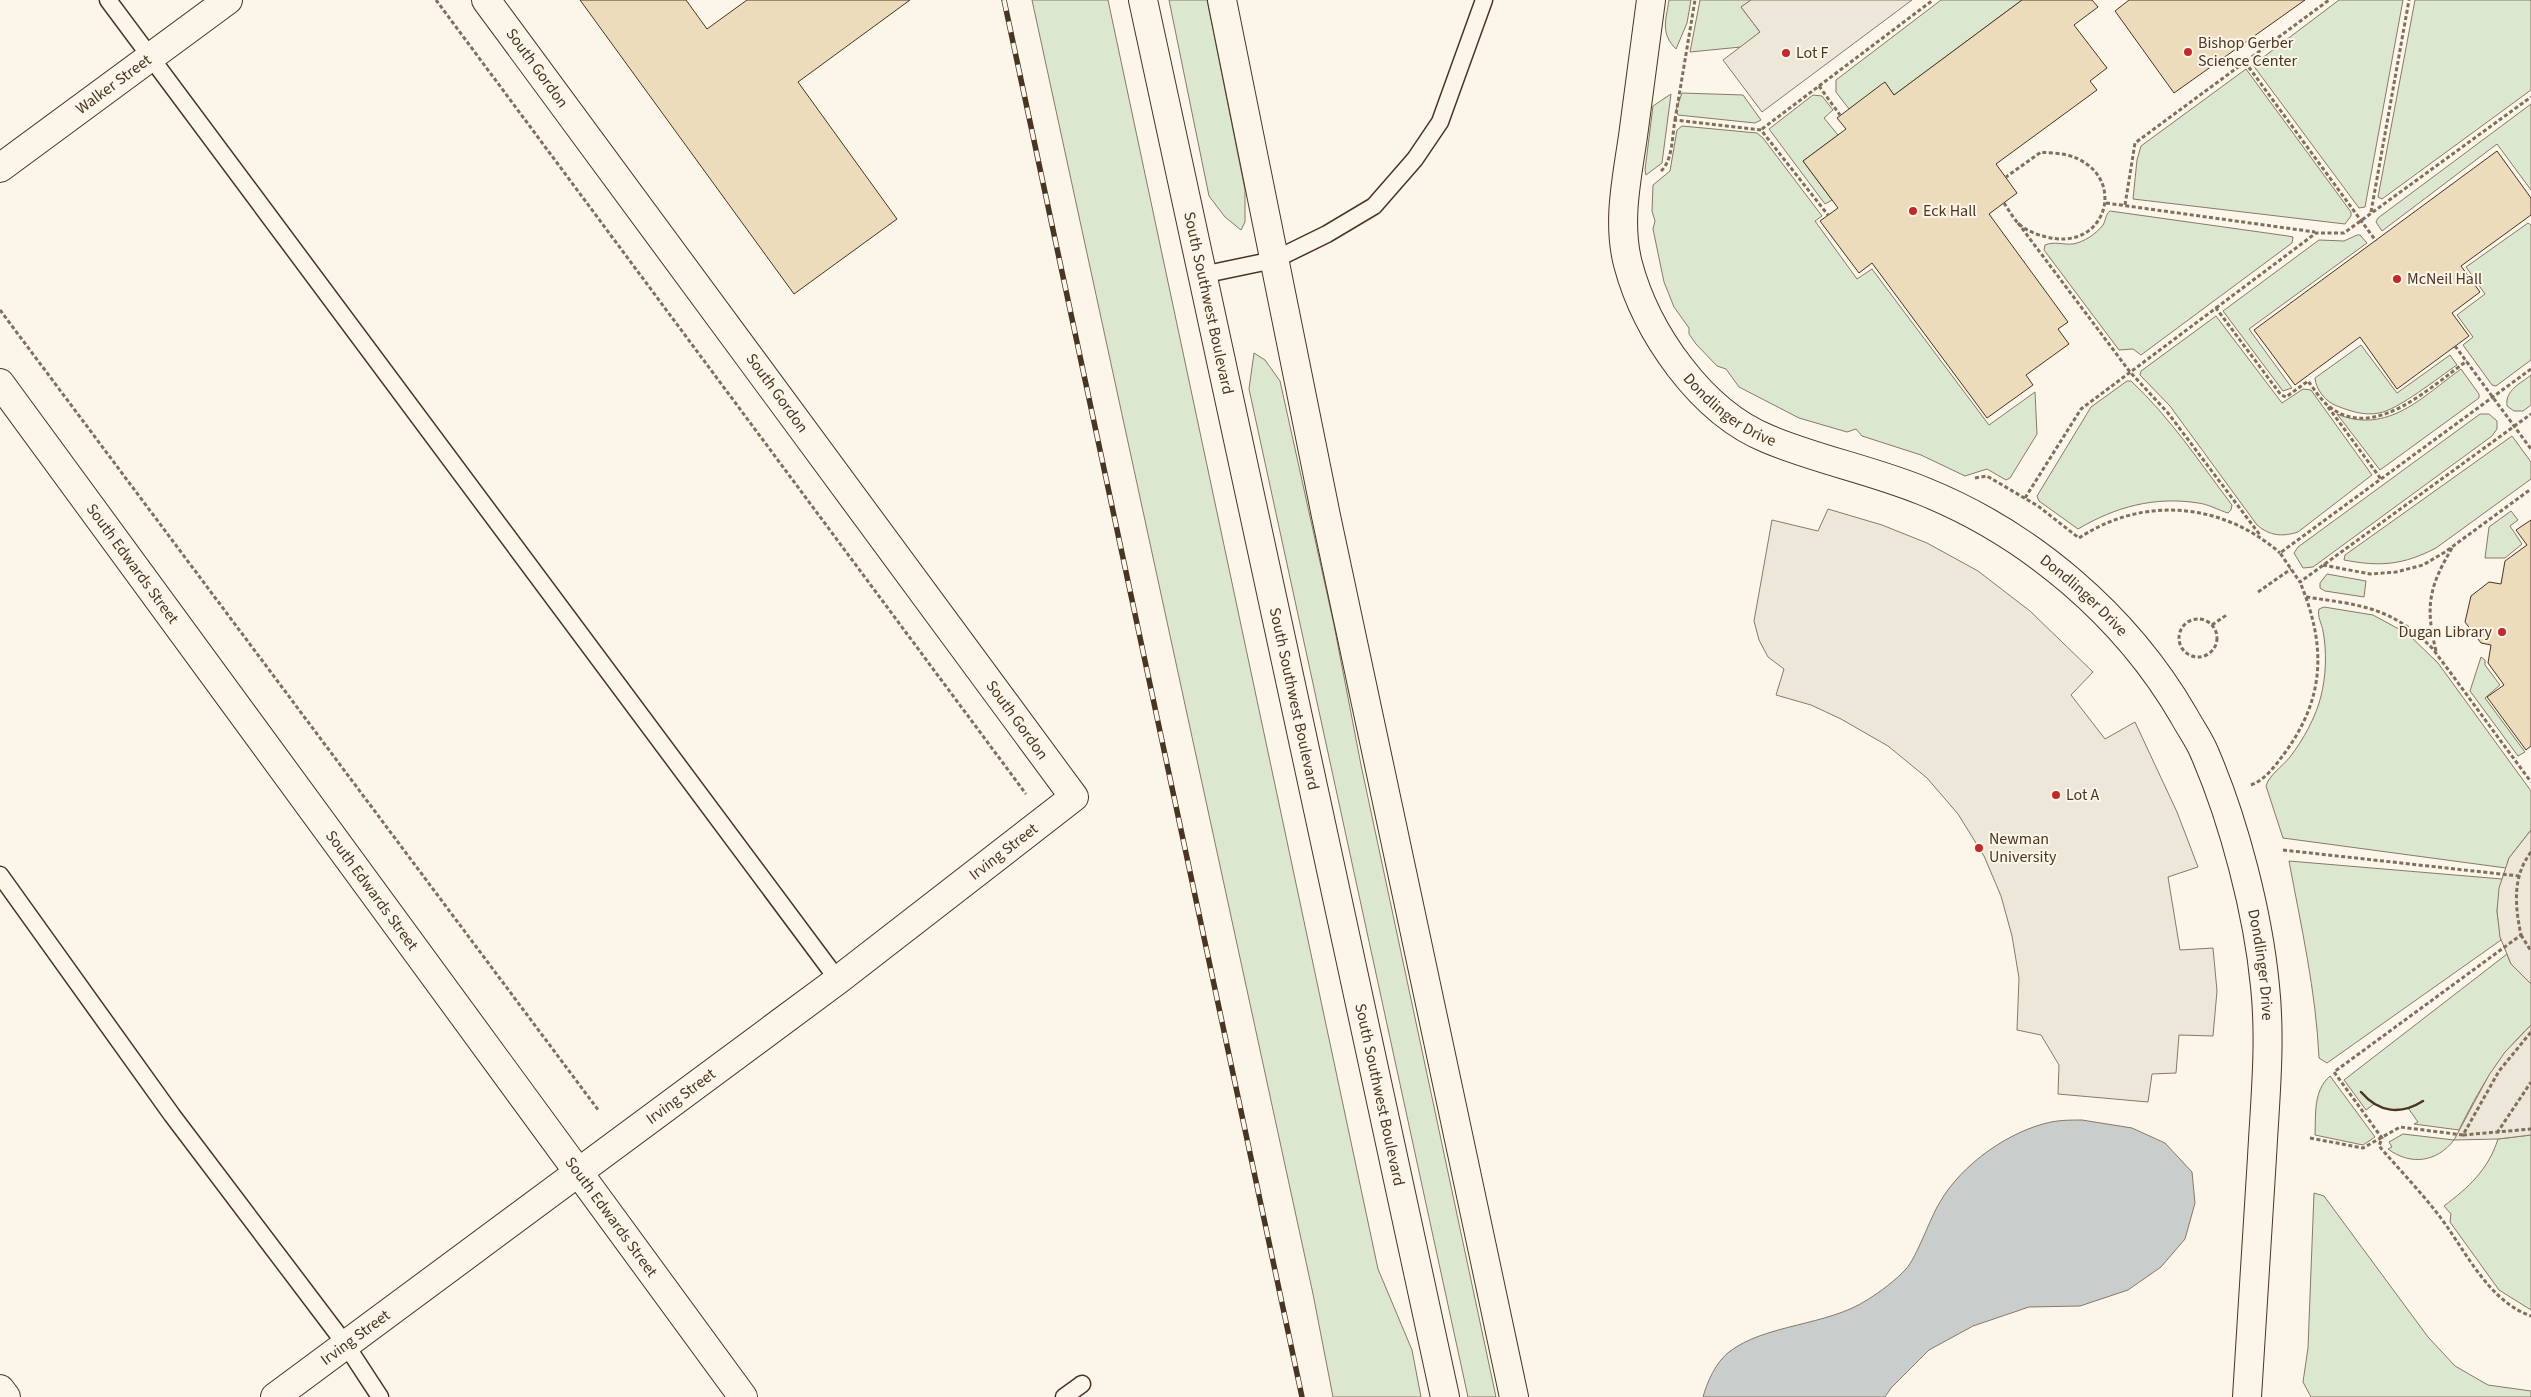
<svg xmlns="http://www.w3.org/2000/svg" width="2531" height="1397" font-family="'Source Sans 3',sans-serif">
<style>
.green{fill:#dce7d0;stroke:#887966}
.parking{fill:#ede7d9;stroke:#887966}
.water{fill:#c9cecd;stroke:#887966}
.building{fill:#ecdcbc;stroke:#4a3520}
.lines{fill:none;stroke-linecap:round;stroke-linejoin:round}
.lane-casing{stroke:#4a3520;stroke-width:19}
.street-casing{stroke:#4a3520;stroke-width:30}
.secondary-casing{stroke:#4a3520;stroke-width:30}
.path{stroke:#7f6f5c;stroke-width:3;stroke-dasharray:4 2.5;stroke-linecap:butt}
.lane{stroke:#fbf6e9;stroke-width:16}
.street{stroke:#fbf6e9;stroke-width:28}
.secondary{stroke:#fbf6e9;stroke-width:28}
.rail-casing{stroke:#4a3520;stroke-width:5.5}
.rail{stroke:#fbf6e9;stroke-width:4;stroke-dasharray:11;stroke-linecap:butt}
.wall{stroke:#4a3520;stroke-width:2.5}
.poi-dot{fill:#c62828;stroke:#fbf6e9;stroke-width:2}
.labels{text-anchor:middle;dominant-baseline:central;stroke-width:4;stroke-linejoin:round;paint-order:stroke}
.poi-label{font-size:16px;fill:#4a3520;stroke:#fbf6e9;text-anchor:start}
.street-label{font-size:16px;fill:#4a3520;stroke:#fbf6e9}
</style>
<rect width="100%" height="100%" fill="#fbf6e9"/>
<!-- green -->
<g class="green">
<path d="M1032 0H1108L1378 1269 1412 1350 1421 1397H1333L1313 1294Z"/>
<path d="M1169 0H1207L1245 190V222L1241 230 1225 217 1209 196Z"/>
<path d="M1669 0H1691L1687 23 1676 49C1660 33 1666 20 1669 0Z"/>
<path d="M1700 0H1751L1741 7 1760 32 1741 47 1690 52Z"/>
<path d="M1941 0H2022L1894 95 1885 83 1849 109 1836 92V80Z"/>
<path d="M2339 0H2403L2365 207 2359 208 2253 65Z"/>
<path d="M2415 0H2531V90L2382 199 2378 197Z"/>
<path d="M2246 69 2351 212V216L2345 224 2133 199 2137 160 2141 146Z"/>
<path d="M1682 93 1743 95 1761 120 1755 123 1678 115 1676 110Z"/>
<path d="M1671 94 1662 163 1646 175 1645 170 1653 106Z"/>
<path d="M1813 95 1822 96 1833 110 1824 118 1838 135 1803 161 1832 200 1825 204 1769 129Z"/>
<path d="M2531 104V190L2497 144 2382 231 2376 222 2378 218Z"/>
<path d="M1682 126 1757 133 1763 138 1822 216 1815 221 1857 279 1872 269 1989 425 2035 392 2037 434 2010 478 2006 480 1987 469 1965 476 1921 455 1862 436 1856 429 1847 432 1799 418 1739 387 1726 369 1717 366 1696 344 1689 334V328L1674 307 1664 282 1653 229 1655 221 1652 211 1653 185 1670 171 1677 130Z"/>
<path d="M2110 211 2288 236 2293 237 2292 243 2141 355 2133 349 2119 350 2044 250 2045 245C2054 241 2064 245 2073 244 2084 242 2096 234 2103 225 2106 220 2105 215 2110 211Z"/>
<path d="M2528 223 2531 225V360L2496 386 2492 385 2463 345 2473 337 2457 315 2485 294 2466 267Z"/>
<path d="M2357 235H2360L2367 243 2249 329 2292 388 2283 391 2223 311 2319 240 2344 241Z"/>
<path d="M2216 316 2282 403 2303 389 2311 390 2372 475 2298 532C2282 537 2270 536 2257 525L2170 406 2140 375 2141 371Z"/>
<path d="M2361 345 2397 393 2450 355 2457 365C2439 377 2398 410 2379 413 2364 416 2350 411 2337 406 2326 402 2316 390 2315 378Z"/>
<path d="M1254 353 1265 360 1280 381 1334 625 1361 765 1496 1397H1468L1249 389Z"/>
<path d="M2461 369 2479 394V398L2380 470 2337 414C2388 435 2422 397 2461 369Z"/>
<path d="M2531 375V405L2523 411H2514L2507 406C2505 390 2520 384 2531 375Z"/>
<path d="M2127 381H2131C2170 417 2200 463 2232 505L2231 510 2228 513C2218 510 2208 504 2198 503 2155 496 2115 507 2078 529L2039 501 2037 496 2091 407Z"/>
<path d="M2480 414H2489L2497 421V429L2492 436 2313 567 2303 568 2294 553 2298 547Z"/>
<path d="M2512 436 2531 462V479L2436 548C2403 565 2381 567 2344 560L2345 555Z"/>
<path d="M2511 511 2518 520 2510 526 2522 544 2505 558H2485L2489 527Z"/>
<path d="M2327 574 2366 581 2364 597 2325 591 2320 588V583Z"/>
<path d="M2324 607 2373 615 2408 634 2438 663 2531 791V830L2509 858 2506 868 2283 838 2266 786C2269 775 2282 767 2290 757 2303 740 2316 717 2321 696 2326 676 2327 652 2323 631 2322 624 2317 617 2319 609Z"/>
<path d="M2481 657 2485 660V665L2500 685 2485 698 2525 752 2518 756 2470 691Z"/>
<path d="M2289 861 2502 879 2497 911 2501 940 2327 1063 2319 1058C2316 991 2301 926 2289 861Z"/>
<path d="M2507 954 2511 964 2531 984V1025C2499 1055 2478 1091 2459 1130L2414 1124 2418 1122 2408 1108C2395 1112 2386 1110 2374 1104L2366 1110 2344 1080Z"/>
<path d="M2330 1076 2375 1137 2363 1145 2315 1135C2316 1114 2313 1091 2330 1076Z"/>
<path d="M2403 1134 2454 1140C2437 1162 2411 1166 2388 1149L2392 1147 2389 1142Z"/>
<path d="M2531 1135V1310L2499 1290 2450 1222 2451 1214 2444 1206C2469 1187 2488 1170 2498 1139Z"/>
<path d="M2314 1193 2324 1196 2428 1337 2455 1366 2488 1385 2531 1391V1397H2311L2303 1382 2308 1348Z"/>
</g>
<!-- parking -->
<g class="parking">
<path d="M1751 0H1912L1762 112 1723 60 1760 32 1741 7Z"/>
<path d="M1828 509 1882 525 1927 543 1978 571 2030 611 2093 672 2071 695 2105 739 2135 722 2177 812 2198 867 2168 877 2180 950 2213 948 2217 991 2213 1036 2179 1035 2176 1073 2152 1074 2148 1102 2058 1094 2059 1065 2041 1035 2017 1030 2019 978 2012 936 2001 896 1984 856 1958 814 1927 778 1888 746 1841 719 1811 705 1776 695 1784 669 1768 657 1759 640 1754 621 1772 520 1818 531Z"/>
<path d="M2531 830V984L2511 964 2500 937 2497 911 2499 888 2509 858Z"/>
<path d="M2531 1025V1135L2498 1139 2454 1140 2489 1075 2505 1052Z"/>
</g>
<!-- water -->
<path class="water" d="M2082 1120 2132 1128 2165 1143 2192 1172 2195 1203 2185 1239 2161 1267 2128 1290 2080 1306 2029 1307 1973 1326 1929 1350 1891 1388 1885 1397H1703C1707 1382 1716 1362 1729 1352 1765 1324 1827 1326 1867 1300 1880 1292 1896 1280 1906 1269 1917 1257 1930 1218 1940 1202 1962 1164 2009 1131 2051 1122 2061 1120 2072 1120 2082 1120Z"/>
<!-- building -->
<g class="building">
<path d="M580 0H686L707 29 747 0H910L798 82 897 219 794 294Z"/>
<path d="M2022 0H2092L2098 7 2074 25 2107 68 2090 81 2097 90 1996 164 2017 193 1989 214 2068 322 2058 329 2069 344 2026 375 2033 385 1987 418 1872 263 1859 273 1820 221 1838 208 1803 161 1846 129 1837 118 1882 84 1885 82 1894 95Z"/>
<path d="M2129 0H2305L2174 93 2115 11Z"/>
<path d="M2497 151 2531 198V215L2461 266 2480 292 2452 313 2469 336 2397 389 2360 337 2295 385 2254 330Z"/>
<path d="M2531 520V746L2526 750 2487 697 2504 685 2488 663 2491 645 2481 643 2465 622 2471 596 2489 582 2501 584 2505 561 2527 545 2516 530Z"/>
</g>
<g class="lines">
<!-- lane casing -->
<g class="lane-casing">
<g id="lane">
<path d="M108 0 838 980"/>
<path d="M1202 275 1274 260 1327 234 1374 206 1415 159 1440 122 1484 0"/>
<path d="M0 875 172 1115 346 1345 380 1397"/>
<path d="M1064 1397 1082 1384"/>
</g>
</g>
<!-- street casing -->
<g class="street-casing">
<g id="street">
<path id="s1" d="M1651 0C1645 45 1639 91 1633 136 1627 178 1617 222 1628 264 1646 332 1701 412 1768 439 1818 460 1872 470 1923 491 2030 534 2126 616 2184 716 2191 729 2200 741 2205 754 2234 821 2258 913 2265 986 2271 1042 2265 1101 2262 1157 2257 1237 2252 1317 2247 1397"/>
<path id="s2" d="M0 168 228 0"/>
<path id="s3" d="M0 383 743 1397"/>
<path d="M0 1389 6 1397"/>
<path id="s4" d="M275 1397 838 980 1074 797 486 0"/>
</g>
</g>
<!-- secondary casing -->
<g class="secondary-casing">
<g id="secondary">
<path id="s5" d="M1143 0 1445 1397"/>
<path d="M1222 0 1326 516 1514 1397"/>
</g>
</g>
<!-- path -->
<g class="path">
<path d="M436 0 1026 794"/>
<path d="M2245 62 2376 241"/>
<path d="M1819 86 1840 115"/>
<path d="M1675 120 1695 0"/>
<path d="M1762 129 1933 0"/>
<path d="M1661 171C1673 160 1672 136 1675 120L1761 130 1828 215"/>
<path d="M2004 203C2008 209 2012 216 2017 222 2023 229 2035 234 2043 236 2108 256 2131 172 2067 155 2059 153 2049 153 2041 152L2006 177"/>
<path d="M2106 203 2315 232"/>
<path d="M2125 205 2135 143 2329 0"/>
<path d="M2371 212 2409 0"/>
<path d="M2018 223 2130 372 2168 413 2260 535"/>
<path d="M2216 308 2316 233H2344L2531 97"/>
<path d="M0 310 599 1111"/>
<path d="M2455 346 2531 449"/>
<path d="M2531 369 2280 553 2300 582 2531 414"/>
<path d="M2328 407 2381 479"/>
<path d="M1975 478 1987 476 2038 506 2079 538C2144 495 2223 503 2280 553"/>
<path d="M2025 498 2081 409 2216 308 2281 395 2286 397 2308 381C2315 390 2321 401 2331 408 2376 441 2431 386 2467 361"/>
<path d="M2323 565 2370 574 2396 572 2423 565 2445 552 2531 489"/>
<path d="M2258 592 2291 569"/>
<path d="M2306 597C2361 605 2392 607 2433 649L2531 782"/>
<circle cx="2198" cy="638" r="19"/>
<path d="M2212 625 2228 614"/>
<path d="M2436 651C2425 606 2429 587 2452 548"/>
<path d="M2251 785C2265 780 2275 766 2284 754 2326 697 2326 645 2300 582"/>
<path d="M2283 850 2519 876"/>
<path d="M2531 852C2512 877 2515 906 2521 935L2334 1072 2382 1138 2379 1146C2398 1168 2419 1190 2437 1213 2464 1247 2487 1301 2531 1316"/>
<path d="M2521 935 2531 951"/>
<path d="M2497 1133 2531 1082"/>
<path d="M2463 1135 2531 1129"/>
<path d="M2310 1138 2363 1148 2400 1127 2463 1135 2499 1071 2531 1032"/>
</g>
<!-- lane -->
<use href="#lane" class="lane"/>
<!-- street -->
<use href="#street" class="street"/>
<!-- secondary -->
<use href="#secondary" class="secondary"/>
<!-- rail casing -->
<g class="rail-casing">
<path id="rail" d="M1004 0 1302 1397"/>
</g>
<!-- rail -->
<use href="#rail" class="rail"/>
<!-- wall -->
<path class="wall" d="M2361 1092C2379 1113 2401 1115 2423 1101"/>
</g>
<!-- markers -->
<g class="poi-dot">
<circle cx="2188" cy="52" r="5"/>
<circle cx="1786" cy="53" r="5"/>
<circle cx="1913" cy="211" r="5"/>
<circle cx="2397" cy="279" r="5"/>
<circle cx="2502" cy="632" r="5"/>
<circle cx="2056" cy="795" r="5"/>
<circle cx="1979" cy="848" r="5"/>
</g>
<g class="labels">
<!-- poi labels -->
<g class="poi-label">
<text x="2198" y="43">Bishop Gerber<tspan x="2198" dy="18">Science Center</tspan></text>
<text x="1796" y="53">Lot F</text>
<text x="1923" y="211">Eck Hall</text>
<text x="2407" y="279">McNeil Hall</text>
<text x="2492" y="632" text-anchor="end">Dugan Library</text>
<text x="2066" y="795">Lot A</text>
<text x="1989" y="839">Newman<tspan x="1989" dy="18">University</tspan></text>
</g>
<!-- street labels -->
<g class="street-label">
<text transform="translate(537 68) rotate(54)">South Gordon</text>
<text stroke="none"><textPath href="#s2" startOffset="141">Walker Street</textPath></text>
<text stroke="none"><textPath href="#s5" startOffset="310">South Southwest Boulevard</textPath></text>
<text transform="translate(777 393) rotate(54)">South Gordon</text>
<text stroke="none"><textPath href="#s1" startOffset="449">Dondlinger Drive</textPath></text>
<text stroke="none"><textPath href="#s3" startOffset="224">South Edwards Street</textPath></text>
<text stroke="none"><textPath href="#s1" startOffset="854">Dondlinger Drive</textPath></text>
<text stroke="none"><textPath href="#s5" startOffset="715">South Southwest Boulevard</textPath></text>
<text transform="translate(1017 720) rotate(54)">South Gordon</text>
<text stroke="none"><textPath href="#s4" startOffset="910">Irving Street</textPath></text>
<text stroke="none"><textPath href="#s3" startOffset="629">South Edwards Street</textPath></text>
<text stroke="none"><textPath href="#s1" startOffset="1274">Dondlinger Drive</textPath></text>
<text stroke="none"><textPath href="#s5" startOffset="1120">South Southwest Boulevard</textPath></text>
<text stroke="none"><textPath href="#s4" startOffset="505">Irving Street</textPath></text>
<text stroke="none"><textPath href="#s3" startOffset="1034">South Edwards Street</textPath></text>
<text stroke="none"><textPath href="#s4" startOffset="100">Irving Street</textPath></text>
</g>
</g>
</svg>
